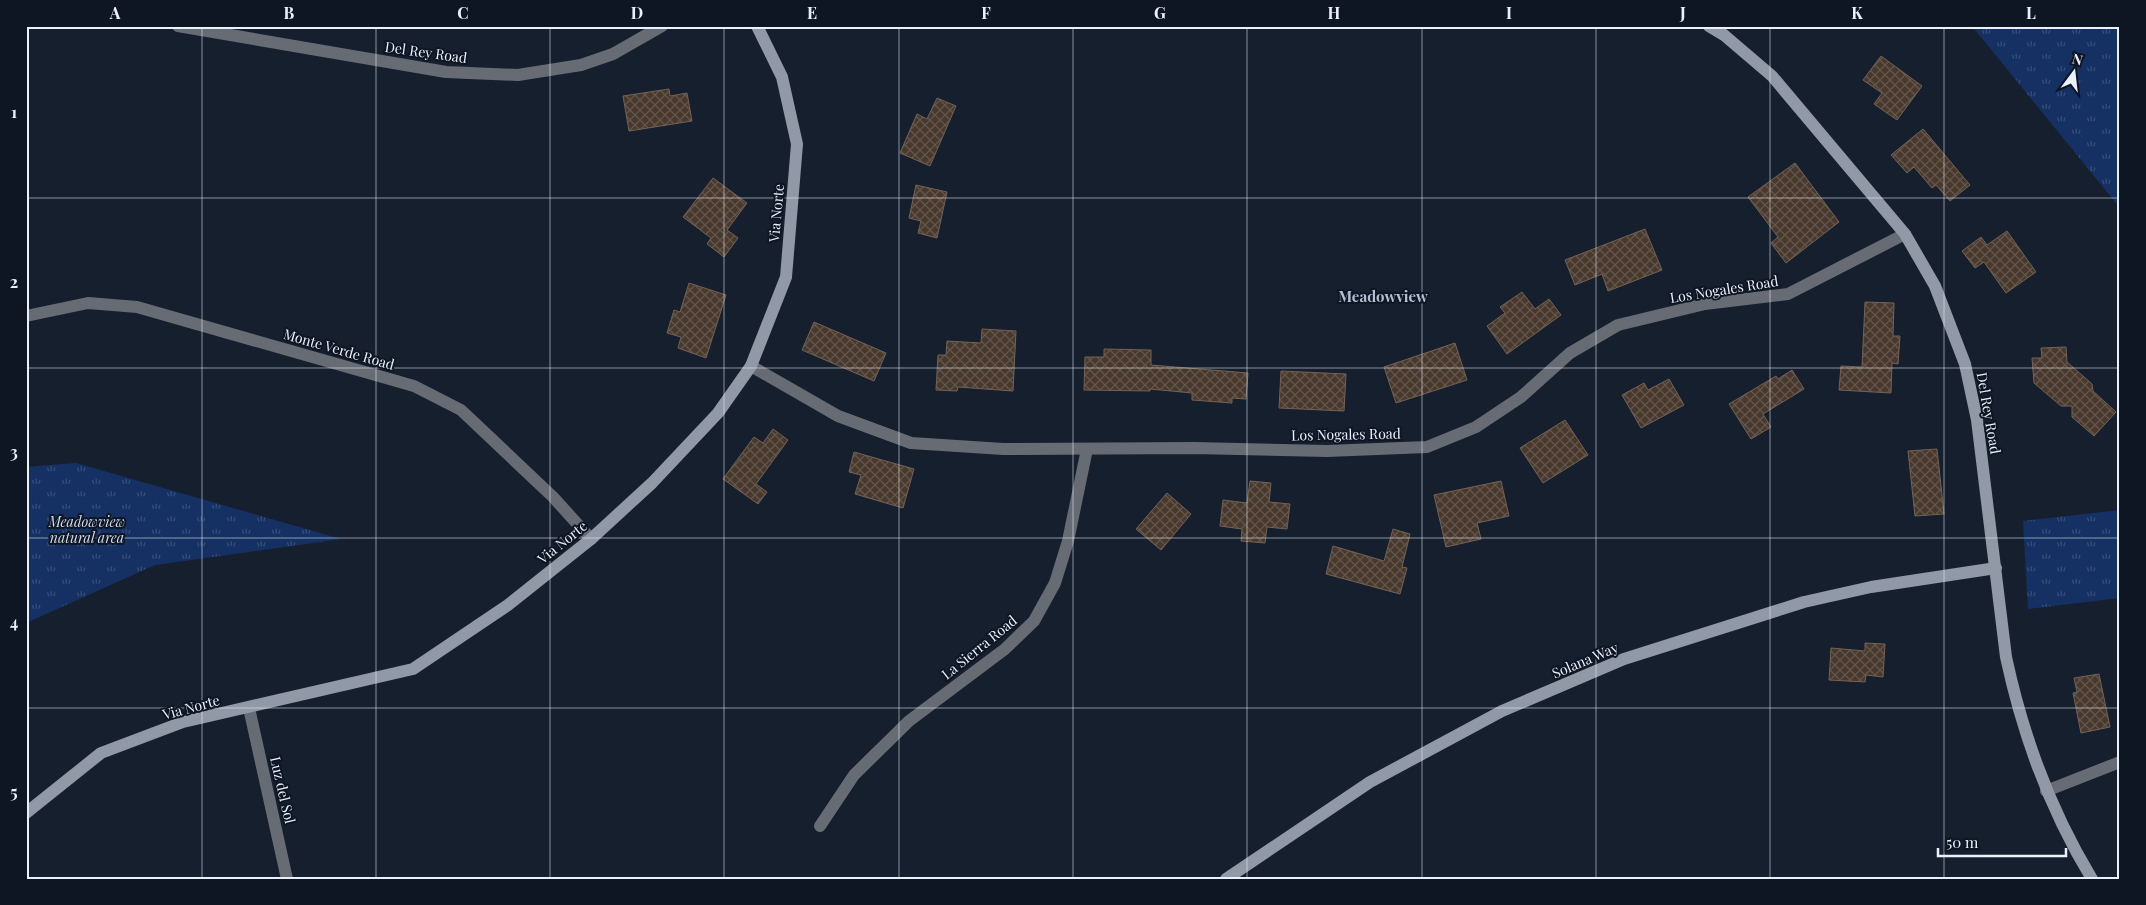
<svg xmlns="http://www.w3.org/2000/svg" width="2146" height="905" font-family="'Playfair Display',serif">
<style>
.grass{fill:url(#grass-tufts)}
.building{fill:url(#building-cross-hatch);stroke:#746254}
.lines{fill:none;stroke-linecap:round;stroke-linejoin:round}
.street{stroke:#676c74;stroke-width:12}
.secondary{stroke:#9198a6;stroke-width:12}
.grid{fill:none;stroke:#ebf1fb;stroke-width:1;stroke-opacity:0.55}
.labels{text-anchor:middle;dominant-baseline:central;stroke-width:4;stroke-linejoin:round;paint-order:stroke}
.street-label{font-size:14px;fill:#ebf1fb;stroke:#0e1624}
.park-label{font-size:14px;font-style:italic;fill:#d2dcee;stroke:#0e1624}
.neighbourhood-label{font-size:15px;font-weight:bold;fill:#b3bfd3;stroke:#0e1624}
.neatline{fill:none;stroke:#ebf1fb;stroke-width:2}
.grid-label{font-size:16px;text-anchor:middle;font-weight:bold;fill:#ebf1fb}
</style>
<defs>
<pattern id="grass-tufts" width="24" height="20" patternUnits="userSpaceOnUse" patternTransform="scale(1.25)"><rect width="24" height="20" fill="#153063"/><path d="M3 7l-1-3M5 7V3M7 7l1-3M15 17l-1-3M17 17v-4M19 17l1-3" fill="none" stroke="#374e7a"/></pattern>
<pattern id="building-cross-hatch" width="8" height="8" patternUnits="userSpaceOnUse" patternTransform="scale(1.25)"><rect width="8" height="8" fill="#49392c"/><path d="M0 0l8 8M0 8l8-8" fill="none" stroke="#63564c"/></pattern>
</defs>
<rect width="100%" height="100%" fill="#161f2e"/>
<!-- grass -->
<g class="grass">
<path d="M1972 26H2120V208Z"/>
<path d="M76 463 341 539 155 565 26 623V467Z"/>
<path d="M2120 510V598L2028 609 2023 521Z"/>
</g>
<!-- building -->
<g class="building">
<path d="M1881 56 1922 86 1897 120 1874 104 1882 93 1863 80Z"/>
<path d="M669 89 670 96 687 93 692 121 629 131 623 96Z"/>
<path d="M937 98 956 106 930 166 900 153 917 114 927 119Z"/>
<path d="M1923 129 1970 185 1950 201 1936 185 1932 188 1914 167 1907 173 1891 155Z"/>
<path d="M1795 163 1839 222 1786 263 1771 243 1778 237 1748 197Z"/>
<path d="M713 178 747 203 727 230 738 238 724 257 707 244 711 238 683 217Z"/>
<path d="M916 185 947 192 937 238 918 233 921 221 909 218Z"/>
<path d="M1645 229 1662 270 1608 291 1602 274 1575 285 1565 260Z"/>
<path d="M2007 231 2036 272 2006 293 1984 262 1975 268 1962 251 1981 237 1987 245Z"/>
<path d="M689 283 726 295 706 358 678 348 681 337 667 333 674 310 680 312Z"/>
<path d="M1522 292 1535 309 1549 299 1561 315 1507 354 1487 326 1505 313 1500 307Z"/>
<path d="M1865 302 1894 303 1893 336H1900L1898 364 1892 363 1891 393 1839 390 1841 366 1862 367Z"/>
<path d="M814 322 886 353 874 381 802 350Z"/>
<path d="M982 329 1016 331 1013 391 958 387 957 391 936 390 938 355H946L947 341 981 343Z"/>
<path d="M1455 343 1467 380 1396 403 1384 367Z"/>
<path d="M2066 347 2067 362 2092 384 2093 391 2116 412 2094 436 2072 417V406H2061L2034 383 2032 358H2042L2041 348Z"/>
<path d="M1104 349 1151 350V365L1248 373 1246 399 1232 398V403L1192 400V393L1150 389V391L1084 390 1085 357H1104Z"/>
<path d="M1792 370 1804 389 1763 414 1771 427 1751 439 1729 404 1776 376 1778 379Z"/>
<path d="M1281 371 1346 374 1344 411 1279 408Z"/>
<path d="M1669 379 1684 405 1641 428 1622 395 1644 383 1648 390Z"/>
<path d="M1565 420 1588 455 1543 483 1520 448Z"/>
<path d="M773 429 788 440 756 484 767 492 758 504 723 479 754 437 763 443Z"/>
<path d="M1937 449 1944 514 1915 516 1908 451Z"/>
<path d="M854 452 914 469 903 508 855 494 861 475 849 472Z"/>
<path d="M1250 481 1271 483 1269 502 1290 504 1287 529 1267 527 1265 543 1241 541 1242 529 1220 526 1223 500 1247 503Z"/>
<path d="M1501 481 1509 516 1477 523 1481 539 1446 547 1434 495Z"/>
<path d="M1167 493 1191 514 1161 550 1136 529Z"/>
<path d="M1393 529 1410 534 1402 567 1407 568 1400 594 1326 574 1333 546 1384 561Z"/>
<path d="M1865 643 1885 644 1883 677 1866 675 1865 682 1829 680 1831 648 1865 651Z"/>
<path d="M2099 674 2110 727 2081 733 2073 693 2077 692 2074 678Z"/>
</g>
<g class="lines">
<!-- street -->
<g class="street">
<path d="M178 26 446 72 518 75 581 65 613 54 662 26"/>
<path d="M26 316 88 303 137 307 414 386 461 410 553 497 591 539"/>
<path d="M751 366 838 416 911 443 1003 449 1194 448 1327 451 1427 447 1476 427 1521 397 1570 353 1618 325 1705 304 1788 294 1905 234"/>
<path d="M249 708 287 879"/>
<path d="M2046 791 2120 762"/>
<path d="M820 826 854 775 909 721 1005 649 1034 621 1055 583 1068 541 1087 449"/>
</g>
<!-- secondary -->
<g class="secondary">
<path d="M1709 26 1724 35 1772 76 1905 234 1935 286 1965 364 1977 420 2006 657C2023 736 2050 810 2092 879"/>
<path d="M26 813 101 753 183 722 413 669 508 605 591 539 652 483 718 413 751 366 786 277 797 144 782 77 757 26"/>
<path d="M1226 879 1370 782 1502 711 1624 659 1804 602 1871 587 1996 568"/>
</g>
</g>
<!-- grid -->
<path class="grid" d="M202 26V879M376 26V879M550 26V879M724 26V879M899 26V879M1073 26V879M1247 26V879M1422 26V879M1596 26V879M1770 26V879M1944 26V879M26 198H2120M26 368H2120M26 538H2120M26 708H2120"/>
<g class="labels">
<!-- street labels -->
<g class="street-label">
<text transform="translate(426 52) rotate(8)">Del Rey Road</text>
<text transform="translate(776 213) rotate(-85)">Via Norte</text>
<text transform="translate(1724 289) rotate(-9)">Los Nogales Road</text>
<text transform="translate(339 349) rotate(16)">Monte Verde Road</text>
<text transform="translate(1989 413) rotate(80)">Del Rey Road</text>
<text transform="translate(1346 434) rotate(-1)">Los Nogales Road</text>
<text transform="translate(562 542) rotate(-39)">Via Norte</text>
<text transform="translate(979 647) rotate(-39)">La Sierra Road</text>
<text transform="translate(1585 660) rotate(-23)">Solana Way</text>
<text transform="translate(191 707) rotate(-15)">Via Norte</text>
<text transform="translate(283 790) rotate(77)">Luz del Sol</text>
</g>
<!-- park labels -->
<g class="park-label">
<text x="87" y="521">Meadowview<tspan x="87" dy="16">natural area</tspan></text>
</g>
<!-- neighbourhood labels -->
<g class="neighbourhood-label">
<text x="1383" y="296">Meadowview</text>
</g>
</g>
<!-- border -->
<rect width="2146" height="905" fill="none" stroke="#0e1624" stroke-width="55"/>
<!-- north arrow -->
<g transform="translate(2074 72) rotate(15)" stroke="#0e1624" stroke-width="4" paint-order="stroke">
<path d="M0-4L9 19L0 12L-9 19Z" fill="#ebf1fb"/>
<text y="-8" font-size="14" font-weight="bold" text-anchor="middle" fill="#ebf1fb">N</text>
</g>
<!-- scale -->
<path d="M1938 848v8h128v-8" fill="none" stroke="#ebf1fb" stroke-width="2.5"/>
<text x="1946" y="848" font-size="15" fill="#ebf1fb" stroke="#0e1624" stroke-width="4" paint-order="stroke">50 m</text>
<rect x="28" y="28" width="2090" height="850" class="neatline"/>
<g class="grid-label">
<text x="115" y="19">A</text>
<text x="289" y="19">B</text>
<text x="463" y="19">C</text>
<text x="637" y="19">D</text>
<text x="812" y="19">E</text>
<text x="986" y="19">F</text>
<text x="1160" y="19">G</text>
<text x="1334" y="19">H</text>
<text x="1509" y="19">I</text>
<text x="1683" y="19">J</text>
<text x="1857" y="19">K</text>
<text x="2031" y="19">L</text>
<text x="14" y="118">1</text>
<text x="14" y="288">2</text>
<text x="14" y="458">3</text>
<text x="14" y="628">4</text>
<text x="14" y="798">5</text>
</g>
</svg>
